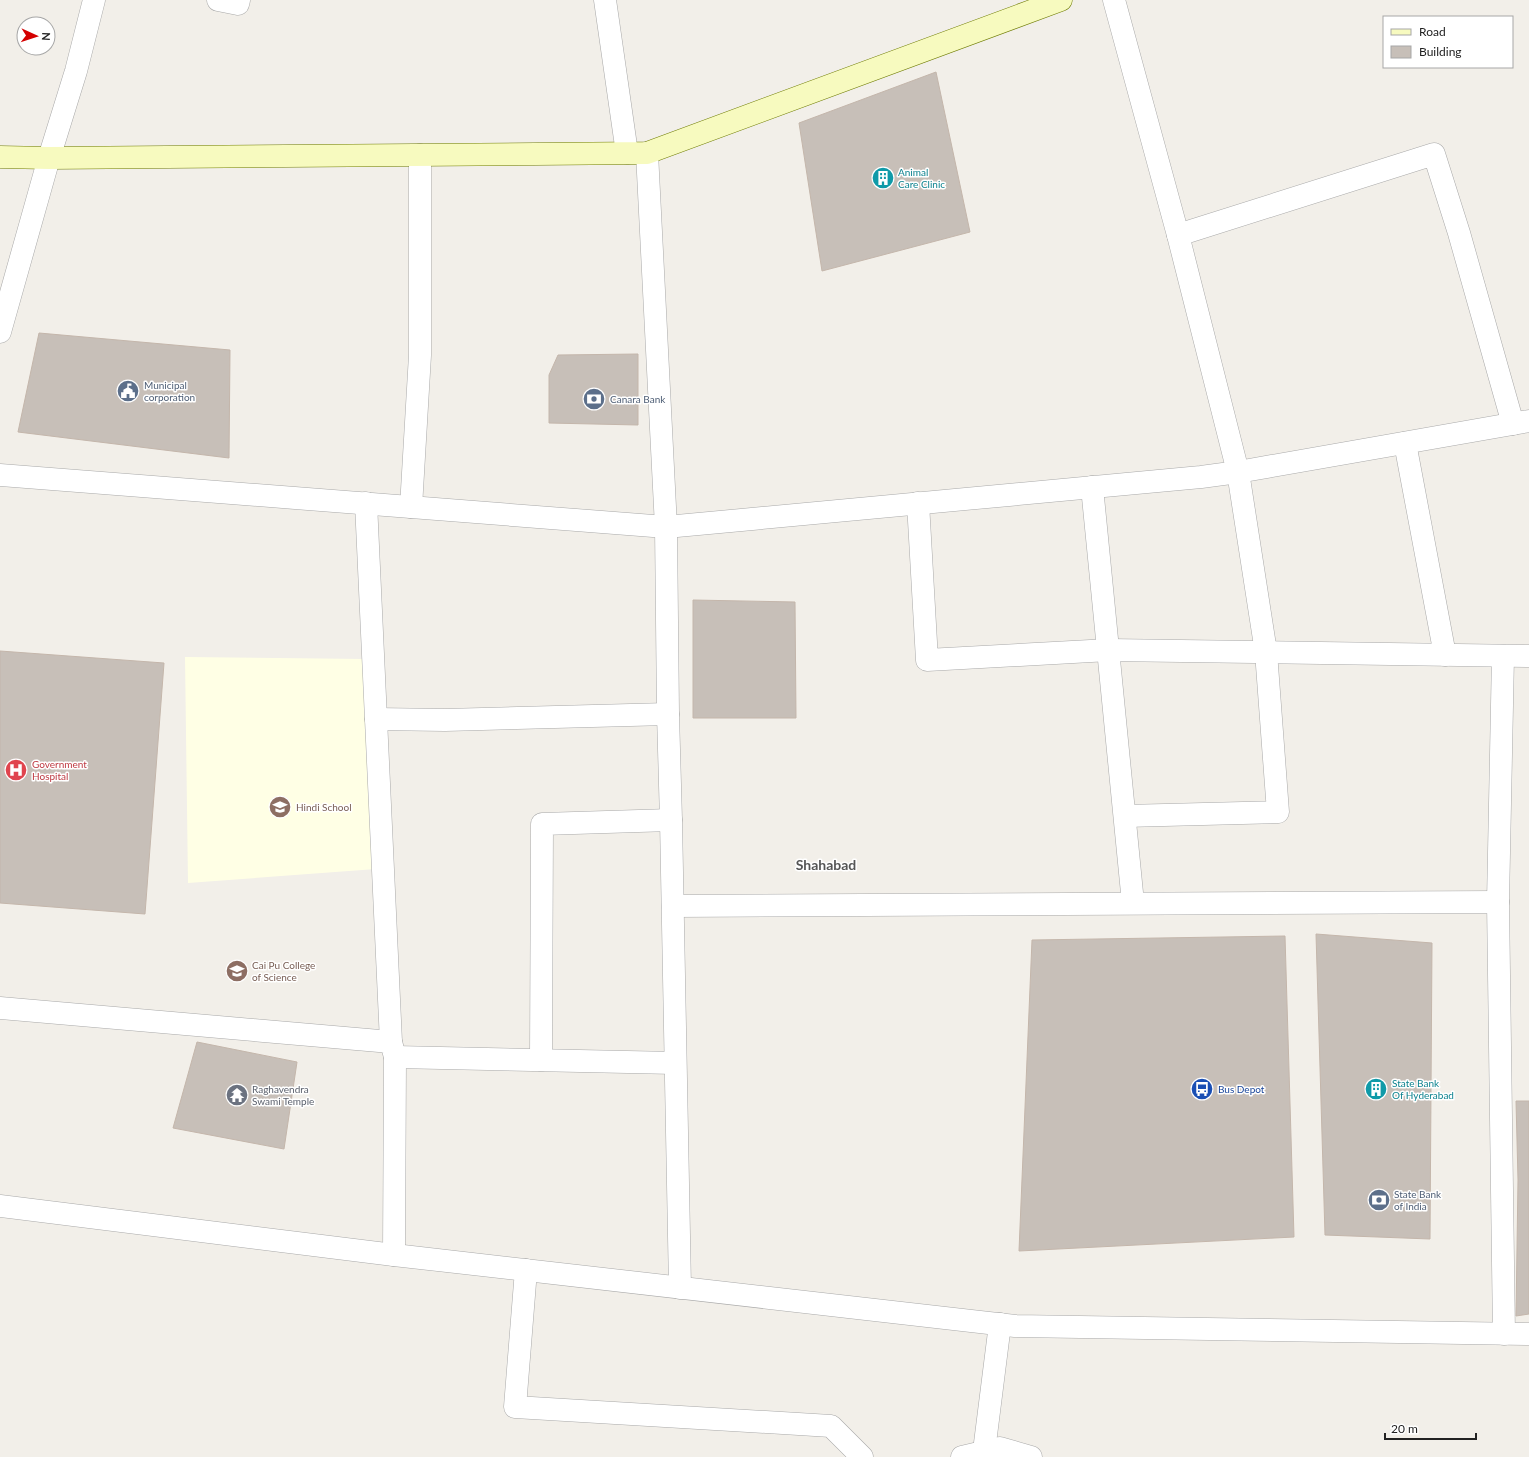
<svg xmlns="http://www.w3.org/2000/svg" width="1529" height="1457" font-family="Lato,sans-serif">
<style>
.education{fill:#ffffe5}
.building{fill:#c7bfb8;stroke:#c4b6ab}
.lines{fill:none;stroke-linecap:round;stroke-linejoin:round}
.minor-casing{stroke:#a9a9a9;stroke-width:23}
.tertiary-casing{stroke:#a9a9a9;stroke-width:23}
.secondary-casing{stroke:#707d05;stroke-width:23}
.minor{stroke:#fff;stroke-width:22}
.tertiary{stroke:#fff;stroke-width:22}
.secondary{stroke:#f7fabf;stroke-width:22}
.labels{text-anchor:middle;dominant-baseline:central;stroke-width:3;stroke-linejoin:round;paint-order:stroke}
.culture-label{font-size:10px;fill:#0d838f;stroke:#fff;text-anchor:start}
.service-label{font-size:10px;fill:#4e5e75;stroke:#fff;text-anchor:start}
.health-label{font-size:10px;fill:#be3a42;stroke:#fff;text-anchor:start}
.education-label{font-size:10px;fill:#785e54;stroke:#fff;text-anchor:start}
.worship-label{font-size:10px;fill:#5b616d;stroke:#fff;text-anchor:start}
.transit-label{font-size:10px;fill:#164399;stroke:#fff;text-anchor:start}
.district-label{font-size:14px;font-weight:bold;fill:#555;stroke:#fff}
</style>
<rect width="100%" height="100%" fill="#f2efe9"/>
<!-- education -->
<path class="education" d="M185 657 365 659 376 869 188 883Z"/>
<!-- building -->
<g class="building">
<path d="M936 72 970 232 822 271 799 123Z"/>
<path d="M39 333 230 350 229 458 18 432Z"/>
<path d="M638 354V425L549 423V375L558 355Z"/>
<path d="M693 600 795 602 796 718H693Z"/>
<path d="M0 651 164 663 145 914 0 903Z"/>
<path d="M1316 934 1432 943 1430 1239 1325 1235Z"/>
<path d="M1285 936 1294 1237 1019 1251 1032 940Z"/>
<path d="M197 1042 297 1062 284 1149 173 1128Z"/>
<path d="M1516 1101H1529V1314L1516 1316 1518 1180Z"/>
</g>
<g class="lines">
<!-- minor casing -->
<g class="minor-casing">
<g id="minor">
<path d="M218 0 238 4 239 0"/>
<path d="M605 0 627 153"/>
<path d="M1114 0 1178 235 1238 472 1266 652 1278 812 1125 816"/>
<path d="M647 153 666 527 668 714 671 820 680 1288"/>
<path d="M1178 235 1434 154 1459 233 1513 424"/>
<path d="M1405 443 1445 655"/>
<path d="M0 475 666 527 1201 477 1238 472 1529 421"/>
<path d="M1092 487 1133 903"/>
<path d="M366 503 376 719"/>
<path d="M918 503 927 660 1109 650 1529 656"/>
<path d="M411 507 420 355V155"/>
<path d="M1498 902 1503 656"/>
<path d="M673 906 1498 902 1504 1334"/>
<path d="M0 1008 391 1042 395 1057 394 1255"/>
<path d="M391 1042 376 719 445 720 668 714"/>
<path d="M395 1057 675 1063"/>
<path d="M541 1060 542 824 671 820"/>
<path d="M0 1206 394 1255 1015 1326 1529 1334"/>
<path d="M526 1270 515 1407 831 1426 862 1457"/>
<path d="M984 1451 1000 1324"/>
<path d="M962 1457 1000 1448 1031 1457"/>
</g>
</g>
<!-- tertiary casing -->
<g class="tertiary-casing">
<path id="tertiary" d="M0 332 49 158 76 71 94 0"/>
</g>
<!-- secondary casing -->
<g class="secondary-casing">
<path id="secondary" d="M0 157 49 158 647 153 1061 0"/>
</g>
<!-- minor -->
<use href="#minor" class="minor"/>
<!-- tertiary -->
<use href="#tertiary" class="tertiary"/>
<!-- secondary -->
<use href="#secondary" class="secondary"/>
</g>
<!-- icons -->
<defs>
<g id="building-disc" transform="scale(1.15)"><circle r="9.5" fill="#0f9aa8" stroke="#fff"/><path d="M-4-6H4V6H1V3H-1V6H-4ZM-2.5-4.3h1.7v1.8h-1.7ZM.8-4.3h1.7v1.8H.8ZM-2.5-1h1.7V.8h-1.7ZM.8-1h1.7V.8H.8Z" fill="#fff"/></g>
<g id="civic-disc" transform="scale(1.15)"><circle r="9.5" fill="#5c6f8a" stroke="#fff"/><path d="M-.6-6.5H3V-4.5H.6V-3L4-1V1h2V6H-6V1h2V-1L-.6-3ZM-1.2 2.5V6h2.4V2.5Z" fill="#fff"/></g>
<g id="bank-disc" transform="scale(1.15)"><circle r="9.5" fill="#5c6f8a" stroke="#fff"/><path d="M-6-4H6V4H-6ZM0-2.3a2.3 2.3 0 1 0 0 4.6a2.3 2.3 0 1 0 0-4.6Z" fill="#fff"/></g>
<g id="hospital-disc" transform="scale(1.15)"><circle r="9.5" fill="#e0444e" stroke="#fff"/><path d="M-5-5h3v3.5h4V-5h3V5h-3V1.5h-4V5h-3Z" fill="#fff"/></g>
<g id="school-disc" transform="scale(1.15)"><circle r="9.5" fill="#8d6e63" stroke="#fff"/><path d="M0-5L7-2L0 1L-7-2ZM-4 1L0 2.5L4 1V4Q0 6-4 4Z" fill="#fff"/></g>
<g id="university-disc" transform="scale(1.15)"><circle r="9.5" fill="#8d6e63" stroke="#fff"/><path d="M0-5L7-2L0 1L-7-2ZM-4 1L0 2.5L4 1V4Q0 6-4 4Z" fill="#fff"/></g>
<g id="bus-disc" transform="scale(1.15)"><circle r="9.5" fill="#1a4fb4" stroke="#fff"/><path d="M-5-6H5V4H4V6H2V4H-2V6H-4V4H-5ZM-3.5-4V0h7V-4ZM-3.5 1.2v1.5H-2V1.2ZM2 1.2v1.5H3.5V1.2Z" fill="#fff"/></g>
<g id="temple-disc" transform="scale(1.15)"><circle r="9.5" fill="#6b7280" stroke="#fff"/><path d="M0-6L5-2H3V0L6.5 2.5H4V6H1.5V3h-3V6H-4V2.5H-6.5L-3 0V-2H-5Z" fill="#fff"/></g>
</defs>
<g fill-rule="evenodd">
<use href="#building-disc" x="883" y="178"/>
<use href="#civic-disc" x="128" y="391"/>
<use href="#bank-disc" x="594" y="399"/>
<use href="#hospital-disc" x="16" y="770"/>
<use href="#school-disc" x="280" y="807"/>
<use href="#university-disc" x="237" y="971"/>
<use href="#bus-disc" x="1202" y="1089"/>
<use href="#building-disc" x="1376" y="1089"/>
<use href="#temple-disc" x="237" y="1095"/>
<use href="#bank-disc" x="1379" y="1200"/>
</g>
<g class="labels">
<!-- culture labels -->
<g class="culture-label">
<text x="898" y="172">Animal<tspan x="898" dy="12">Care Clinic</tspan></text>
<text x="1392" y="1083">State Bank<tspan x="1392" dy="12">Of Hyderabad</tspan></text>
</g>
<!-- service labels -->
<g class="service-label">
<text x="144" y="385">Municipal<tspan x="144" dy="12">corporation</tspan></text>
<text x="610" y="399">Canara Bank</text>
<text x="1394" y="1194">State Bank<tspan x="1394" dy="12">of India</tspan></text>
</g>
<!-- health labels -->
<g class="health-label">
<text x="32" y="764">Government<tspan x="32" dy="12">Hospital</tspan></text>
</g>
<!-- education labels -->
<g class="education-label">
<text x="296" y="807">Hindi School</text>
<text x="252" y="965">Cai Pu College<tspan x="252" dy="12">of Science</tspan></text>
</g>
<!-- worship labels -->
<g class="worship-label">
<text x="252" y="1089">Raghavendra<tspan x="252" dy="12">Swami Temple</tspan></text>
</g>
<!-- transit labels -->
<g class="transit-label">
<text x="1218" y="1089">Bus Depot</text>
</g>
<!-- district labels -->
<g class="district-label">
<text x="826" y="864">Shahabad</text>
</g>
</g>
<!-- legend -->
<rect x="1383" y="16" width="130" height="52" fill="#ffffff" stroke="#a7a7a7"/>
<rect x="1391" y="29" width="20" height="6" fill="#f7fabf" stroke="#a7a7a7"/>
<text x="1419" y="36" font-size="12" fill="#222222">Road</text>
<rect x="1391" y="46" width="20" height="12" fill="#c7bfb8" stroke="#a7a7a7"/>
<text x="1419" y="56" font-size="12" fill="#222222">Building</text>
<!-- north arrow -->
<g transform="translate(36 36) rotate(93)"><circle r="19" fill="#ffffff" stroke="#a7a7a7"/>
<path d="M0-3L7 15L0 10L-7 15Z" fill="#d40000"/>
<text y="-6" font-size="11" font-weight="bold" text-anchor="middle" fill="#222222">N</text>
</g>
<!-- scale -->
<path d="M1385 1433v6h91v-6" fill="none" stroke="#222222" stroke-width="2"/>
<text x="1391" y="1433" font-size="12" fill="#222222" stroke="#ffffff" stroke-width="3" paint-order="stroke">20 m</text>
</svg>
